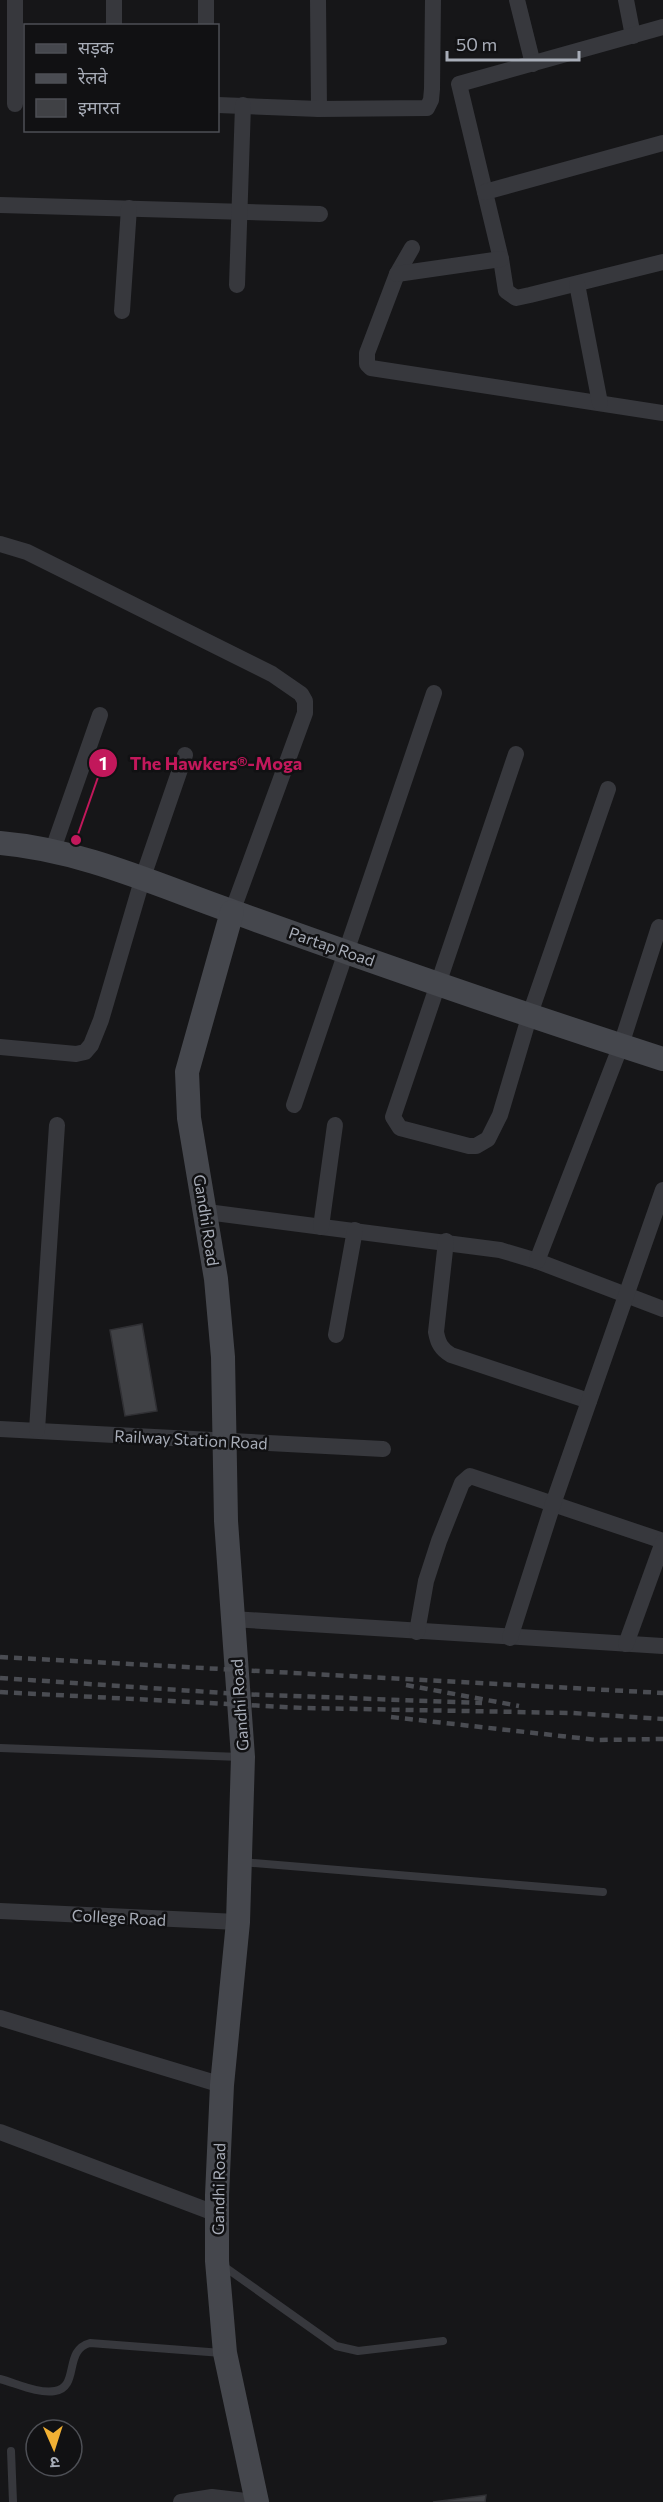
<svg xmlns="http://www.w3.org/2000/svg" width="663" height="2502" font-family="Commissioner,'Noto Sans Devanagari',sans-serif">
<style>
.building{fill:#404145;stroke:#303034;stroke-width:1.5}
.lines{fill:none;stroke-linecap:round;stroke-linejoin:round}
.lane{stroke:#37383d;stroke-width:8}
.street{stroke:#37383d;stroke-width:16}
.secondary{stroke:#45474d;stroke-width:24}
.rail{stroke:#4a4c52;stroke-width:4.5;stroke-dasharray:8 6;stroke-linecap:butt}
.labels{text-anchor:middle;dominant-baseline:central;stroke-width:5;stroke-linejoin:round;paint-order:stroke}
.street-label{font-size:16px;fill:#a8adb8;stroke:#111113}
.leader{fill:none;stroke:#c2185b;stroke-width:2}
.callout-dot{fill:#c2185b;stroke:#111113;stroke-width:2}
.mark-label{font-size:18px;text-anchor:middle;font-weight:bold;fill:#fff}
.callout-label{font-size:18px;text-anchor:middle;font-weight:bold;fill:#c2185b;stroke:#111113;stroke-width:5;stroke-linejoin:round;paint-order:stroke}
</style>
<rect width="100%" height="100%" fill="#161618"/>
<!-- building -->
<g class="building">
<path d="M142 1324 157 1411 125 1416 110 1330Z"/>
<path d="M486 2495 485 2502H433Z"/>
</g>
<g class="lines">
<!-- lane -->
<g class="lane">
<path d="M0 1748 240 1757"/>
<path d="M241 1862 603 1892"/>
<path d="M222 2265 336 2346 358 2351 443 2341"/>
<path d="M0 2379C16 2383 38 2394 55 2391 80 2387 63 2350 90 2343L222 2353"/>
<path d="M11 2451 13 2502"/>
</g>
<!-- street -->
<g class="street">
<path d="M15 0V104"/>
<path d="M318 0 319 109"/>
<path d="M517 0 533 64"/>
<path d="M626 0 633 36"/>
<path d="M114 26V0"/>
<path d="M206 26V0"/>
<path d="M663 27 459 84 501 259 506 291 516 298 530 295 663 262"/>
<path d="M218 105 319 109 427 108 431 100 432 89 433 0"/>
<path d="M485 192 663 143"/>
<path d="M0 205 320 214"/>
<path d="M412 248 397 274 367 353V364L371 368 663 413"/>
<path d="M397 274 501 259"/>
<path d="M577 284 600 403"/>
<path d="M237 285 243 105"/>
<path d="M122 311 129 208"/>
<path d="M0 544 27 552 272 674 301 694 305 701V713L232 912"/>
<path d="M516 754 395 1111 393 1117 400 1128 469 1146H476L488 1139 500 1115 530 1014 608 789"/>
<path d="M52 852 100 715"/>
<path d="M0 1047 76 1054 85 1052 91 1045 101 1020 143 877 185 755"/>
<path d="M294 1105 434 693"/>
<path d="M207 1212 500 1250 537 1261 663 1309"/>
<path d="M321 1227 335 1125"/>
<path d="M446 1241 436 1332C438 1343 441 1349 451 1355L589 1401"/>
<path d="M537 1261 621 1045 659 927"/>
<path d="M336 1335 355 1230"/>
<path d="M0 1429 383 1449"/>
<path d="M37 1430 57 1125"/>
<path d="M232 1619 663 1646"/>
<path d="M417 1632 426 1581 439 1541 462 1483 470 1476 663 1541"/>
<path d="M510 1638 553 1504 663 1190"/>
<path d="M626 1644 663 1542"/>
<path d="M0 1911 238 1922"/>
<path d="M0 2018 222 2085"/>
<path d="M0 2132 217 2214"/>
<path d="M181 2502 212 2497 254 2502"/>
</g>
<!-- secondary -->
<g class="secondary">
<path d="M0 843C82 850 157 885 234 912 376 963 519 1013 663 1059"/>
<path d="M232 912 187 1072 189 1118 216 1279 223 1357 226 1521 243 1757 238 1922 222 2085 217 2195V2261L225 2353 257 2502"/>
</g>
<!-- rail -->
<g class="rail">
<path d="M0 1657 663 1693"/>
<path d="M0 1678 239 1694 482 1703"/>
<path d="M406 1685 519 1706"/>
<path d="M0 1692 304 1708 572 1713 663 1719"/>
<path d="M391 1717 597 1740 663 1739"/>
</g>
</g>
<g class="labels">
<!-- street labels -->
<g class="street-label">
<text transform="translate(332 946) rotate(19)">Partap Road</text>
<text transform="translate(207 1220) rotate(81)">Gandhi Road</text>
<text transform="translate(191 1439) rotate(3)">Railway Station Road</text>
<text transform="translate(239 1705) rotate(-94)">Gandhi Road</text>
<text transform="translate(119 1917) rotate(3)">College Road</text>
<text transform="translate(218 2189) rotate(-89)">Gandhi Road</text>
</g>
</g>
<!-- callouts -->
<path class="leader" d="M76 840L103 763"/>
<g class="callout-dot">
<circle cx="76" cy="840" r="6"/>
<circle cx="103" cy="763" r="15"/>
</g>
<g class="mark-label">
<text x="103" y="770">1</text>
</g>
<g class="callout-label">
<text x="216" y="770">The Hawkers®-Moga</text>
</g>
<!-- legend -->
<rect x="24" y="24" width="195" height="108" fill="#111113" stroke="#4d4f55" stroke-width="1.5"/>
<rect x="36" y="44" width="30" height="9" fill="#45474d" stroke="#4d4f55" stroke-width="1.5"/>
<text x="78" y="54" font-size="18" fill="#a8adb8">सड़क</text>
<rect x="36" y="74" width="30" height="9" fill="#4a4c52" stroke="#4d4f55" stroke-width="1.5"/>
<text x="78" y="84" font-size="18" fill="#a8adb8">रेलवे</text>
<rect x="36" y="99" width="30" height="18" fill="#404145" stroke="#4d4f55" stroke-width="1.5"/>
<text x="78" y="114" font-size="18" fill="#a8adb8">इमारत</text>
<!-- north arrow -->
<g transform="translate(54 2448) rotate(177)"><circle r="28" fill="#111113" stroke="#4d4f55" stroke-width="1.5"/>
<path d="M0-4.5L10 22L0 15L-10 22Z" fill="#f2b134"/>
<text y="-9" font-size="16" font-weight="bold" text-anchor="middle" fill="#a8adb8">उ</text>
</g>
<!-- scale -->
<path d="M447 51v9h132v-9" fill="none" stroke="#a8adb8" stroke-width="3"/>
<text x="456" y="51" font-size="18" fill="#a8adb8" stroke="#111113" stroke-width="4.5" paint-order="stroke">50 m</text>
</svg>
